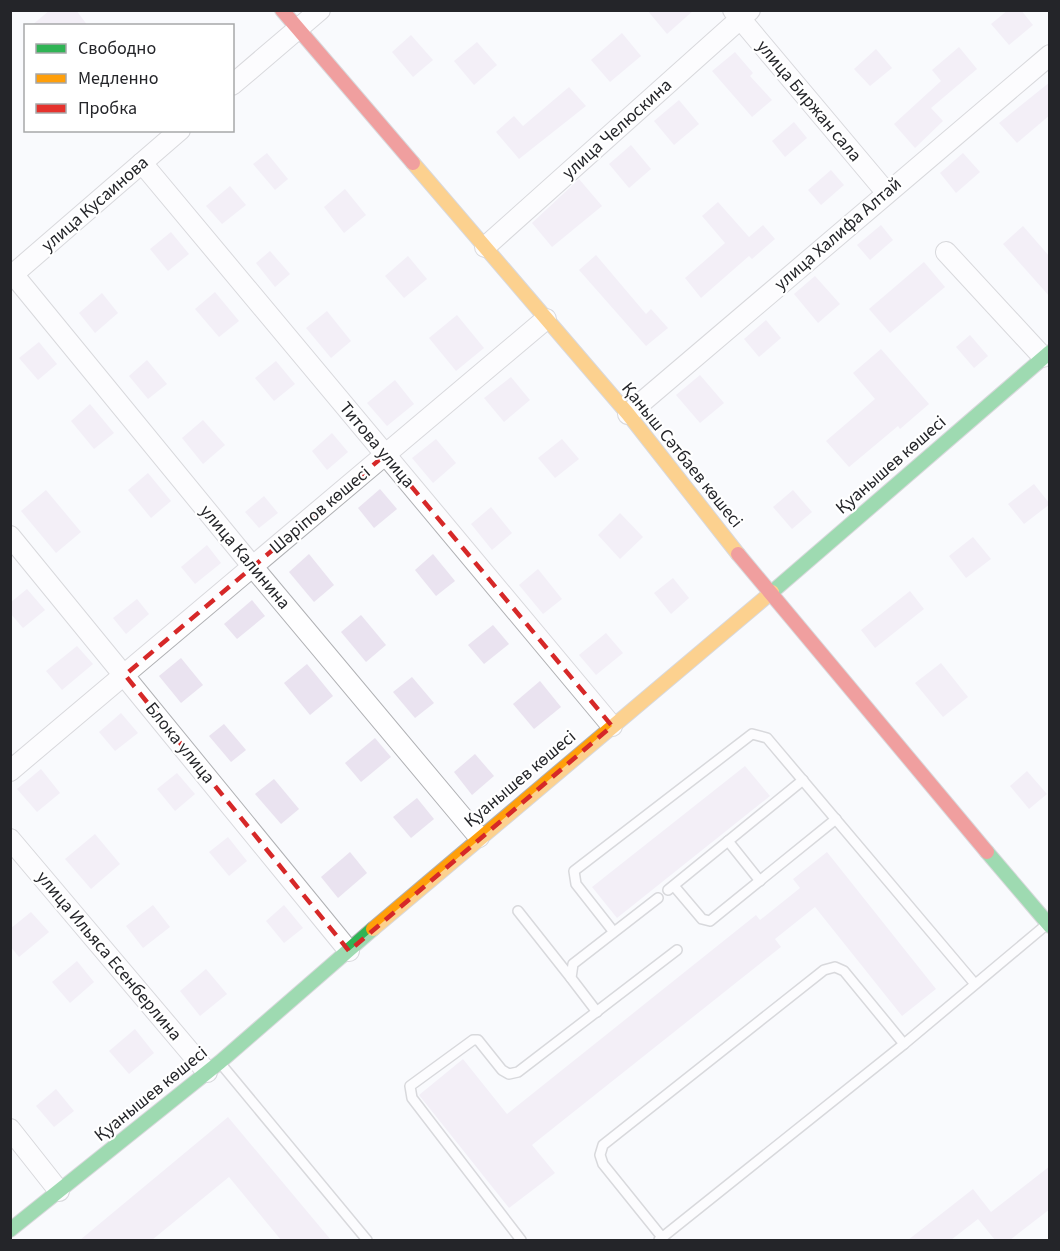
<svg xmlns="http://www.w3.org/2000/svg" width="1060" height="1251" font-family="'Source Sans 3',sans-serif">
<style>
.building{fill:#eae3f0}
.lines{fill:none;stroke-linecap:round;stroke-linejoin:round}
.lane-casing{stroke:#b0b1b4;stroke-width:12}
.street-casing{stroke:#b0b1b4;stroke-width:22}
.fast-casing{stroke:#b0b1b4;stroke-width:16}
.slow-casing{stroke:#b0b1b4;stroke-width:16}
.jam-casing{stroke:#b0b1b4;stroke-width:16}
.lane{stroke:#fefeff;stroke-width:9}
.street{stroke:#fefeff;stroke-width:20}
.fast{stroke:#30b455;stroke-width:14}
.slow{stroke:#ff9f0a;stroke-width:14}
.jam{stroke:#e5322d;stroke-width:14}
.marked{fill:none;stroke:#d62828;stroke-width:4.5;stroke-dasharray:12 8;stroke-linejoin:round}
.labels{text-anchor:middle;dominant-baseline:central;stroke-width:4.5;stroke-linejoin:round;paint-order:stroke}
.street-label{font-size:18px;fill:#242529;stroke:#fff}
</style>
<rect width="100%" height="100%" fill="#f9fafd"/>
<!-- building -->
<g class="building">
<path d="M50 10H76L88 26H31Z"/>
<path d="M647 10H694L667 34Z"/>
<path d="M1008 10H1021L1033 25 1009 45 991 24Z"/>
<path d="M622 33 641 56 610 82 591 60Z"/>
<path d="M411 35 433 60 413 77 392 52Z"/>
<path d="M477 42 497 65 474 85 454 61Z"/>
<path d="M959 47 977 69 931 108 943 121 915 148 894 124 941 81 932 70Z"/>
<path d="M876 49 892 68 870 86 854 69Z"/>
<path d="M735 52 753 73 750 76 772 100 752 117 712 71Z"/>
<path d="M1050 82V115L1017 143 999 123Z"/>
<path d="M569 87 586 106 519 159 496 132 514 116 523 126Z"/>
<path d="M679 100 699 124 674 145 654 121Z"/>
<path d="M794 122 807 138 785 157 772 141Z"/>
<path d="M631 145 651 169 629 188 609 164Z"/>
<path d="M267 153 288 179 275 190 253 164Z"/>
<path d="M963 153 980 172 956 193 940 173Z"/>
<path d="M831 170 844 185 821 205 808 190Z"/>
<path d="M579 179 602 206 552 247 532 223Z"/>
<path d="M230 186 246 205 222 224 206 206Z"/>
<path d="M345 189 366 215 344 233 324 207Z"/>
<path d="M718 202 749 237 763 225 775 239 752 259 749 256 701 298 685 278 725 243 702 216Z"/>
<path d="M881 225 893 240 870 260 857 245Z"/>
<path d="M1023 226 1050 257V297L1003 244Z"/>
<path d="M171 232 189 254 168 271 150 249Z"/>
<path d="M270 251 290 274 275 287 256 263Z"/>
<path d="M596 255 646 314 651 309 668 328 646 346 579 270Z"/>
<path d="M408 256 427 279 404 298 385 276Z"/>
<path d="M924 262 945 287 890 333 869 309Z"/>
<path d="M815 276 840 304 818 323 794 294Z"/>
<path d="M215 292 239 321 219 337 195 309Z"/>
<path d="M102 293 118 313 95 333 79 313Z"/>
<path d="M327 311 351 341 331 358 306 328Z"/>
<path d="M457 315 484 348 456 371 429 338Z"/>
<path d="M766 320 781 338 759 357 744 339Z"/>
<path d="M970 335 988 356 974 368 956 347Z"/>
<path d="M39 342 57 364 38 380 19 358Z"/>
<path d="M881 349 929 404 900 429 898 426 849 467 826 441 875 399 853 373Z"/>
<path d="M147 360 167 384 148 399 129 376Z"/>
<path d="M276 361 295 384 274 401 255 378Z"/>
<path d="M700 375 724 403 700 423 676 395Z"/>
<path d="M511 377 530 400 504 422 484 398Z"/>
<path d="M395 380 414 404 387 426 367 403Z"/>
<path d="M90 404 114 433 94 449 71 421Z"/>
<path d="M203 420 225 445 203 464 182 438Z"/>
<path d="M332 433 348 452 327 470 312 451Z"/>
<path d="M436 439 456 463 433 483 412 458Z"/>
<path d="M562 439 579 459 555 478 538 458Z"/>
<path d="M148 473 171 501 151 518 128 490Z"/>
<path d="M1034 484 1050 504 1024 524 1008 504Z"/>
<path d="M380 489 397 509 374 528 358 508Z"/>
<path d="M46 490 81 532 56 553 21 511Z"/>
<path d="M793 490 812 512 792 529 773 507Z"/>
<path d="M264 496 278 513 259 528 245 512Z"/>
<path d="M491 507 512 533 492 550 471 524Z"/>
<path d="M620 513 643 537 620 559 598 535Z"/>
<path d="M973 537 991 559 966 578 949 556Z"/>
<path d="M207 545 221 563 195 584 181 567Z"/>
<path d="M309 554 334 585 314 602 289 572Z"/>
<path d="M433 554 455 581 436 596 415 570Z"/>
<path d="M538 569 562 599 543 614 519 585Z"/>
<path d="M673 578 689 598 671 614 654 593Z"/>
<path d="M27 589 45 610 23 628 10 613V603Z"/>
<path d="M910 591 924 609 875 648 861 630Z"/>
<path d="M137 599 149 614 126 634 113 618Z"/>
<path d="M252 600 265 616 237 639 224 624Z"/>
<path d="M361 615 386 645 366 662 341 632Z"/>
<path d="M493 625 509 644 484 664 468 645Z"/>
<path d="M606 633 623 653 596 675 579 655Z"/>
<path d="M77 646 93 664 62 690 46 671Z"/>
<path d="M181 658 203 685 181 703 159 676Z"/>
<path d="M941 663 968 697 943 717 915 683Z"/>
<path d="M307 664 333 696 310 715 284 683Z"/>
<path d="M412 677 434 703 415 718 393 692Z"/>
<path d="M540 681 561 707 534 729 513 704Z"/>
<path d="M121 713 138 733 115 751 99 732Z"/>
<path d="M224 724 246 750 231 762 209 736Z"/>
<path d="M375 738 391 757 361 782 345 763Z"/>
<path d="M475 754 494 776 472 795 454 772Z"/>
<path d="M745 766 770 796 617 918 592 887Z"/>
<path d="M41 769 60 793 37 812 17 789Z"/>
<path d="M1027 771 1047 794 1029 809 1010 786Z"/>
<path d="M177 773 195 794 175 811 157 789Z"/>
<path d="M274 779 299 809 281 824 255 794Z"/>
<path d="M417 798 434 819 411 838 393 817Z"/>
<path d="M95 834 120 864 91 889 65 859Z"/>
<path d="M228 837 247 861 229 876 209 852Z"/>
<path d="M350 852 367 873 338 898 321 877Z"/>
<path d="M827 852 936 989 902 1016 815 907 775 939 781 947 532 1145 555 1173 509 1208 419 1095 463 1059 507 1114 756 915 760 920 800 888 793 879Z"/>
<path d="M153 905 170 927 143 948 126 926Z"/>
<path d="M284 905 303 928 284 943 266 921Z"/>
<path d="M31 912 49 932 19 957 10 946V929Z"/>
<path d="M77 961 94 982 70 1003 52 982Z"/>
<path d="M206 969 227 994 200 1016 180 991Z"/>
<path d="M135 1029 154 1053 129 1074 109 1051Z"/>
<path d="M56 1089 74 1111 54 1127 36 1106Z"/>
<path d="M228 1117 331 1240H281L229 1177 152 1240H80Z"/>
<path d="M1050 1166V1209L1010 1240H995L978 1219 951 1240H908L973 1189 991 1212Z"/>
</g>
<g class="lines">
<!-- lane casing -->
<g class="lane-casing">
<g id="lane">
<path d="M728 841 760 881"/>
<path d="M674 886 702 919 710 921 836 819"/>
<path d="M668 890 803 780"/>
<path d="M518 911 571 978"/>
<path d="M613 931 576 884 574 871 752 734 767 738 975 984"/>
<path d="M597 1012 571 978 573 964 658 898"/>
<path d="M221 1064 367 1240"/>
<path d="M661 1236 603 1164 600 1155 603 1145 824 970 835 967 844 971 904 1044"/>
<path d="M521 1240 412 1098 410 1086 473 1040H478L502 1070 509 1074 518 1072 677 950"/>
<path d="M659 1240 904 1044 1046 925"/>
</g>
</g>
<!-- street casing -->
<g class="street-casing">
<g id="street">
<path d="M733 10 886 192"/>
<path d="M232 85 320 10"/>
<path d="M142 163 612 726"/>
<path d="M485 247 750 10"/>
<path d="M946 252 1043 357"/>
<path d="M13 274 253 567 479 837"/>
<path d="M10 277 180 130"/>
<path d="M628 414 1050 55"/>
<path d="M10 536 349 951"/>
<path d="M10 771 546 319"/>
<path d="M10 839 207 1072"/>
<path d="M10 1129 59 1191"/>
</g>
</g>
<!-- fast casing -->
<g class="fast-casing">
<g id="fast">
<path d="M772 592 1050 352"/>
<path d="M987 852 1050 926"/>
<path d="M10 1230 220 1062 373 929"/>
</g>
</g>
<!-- slow casing -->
<g class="slow-casing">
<g id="slow">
<path d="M413 163 628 414 738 554"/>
<path d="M373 929 772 592"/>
</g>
</g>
<!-- jam casing -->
<g class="jam-casing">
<g id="jam">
<path d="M282 10 413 163"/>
<path d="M738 554 987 852"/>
</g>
</g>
<!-- lane -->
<use href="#lane" class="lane"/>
<!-- street -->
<use href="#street" class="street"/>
<!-- fast -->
<use href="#fast" class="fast"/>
<!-- slow -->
<use href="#slow" class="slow"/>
<!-- jam -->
<use href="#jam" class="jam"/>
</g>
<!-- marked area -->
<path d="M0 0H1060V1251H0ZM385 455 612 726 349 951 125 675Z" fill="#f9fafd" fill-opacity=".55" fill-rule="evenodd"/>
<path class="marked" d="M385 455 612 726 349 951 125 675Z"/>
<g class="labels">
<!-- street labels -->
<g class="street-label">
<text transform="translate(809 101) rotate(50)">улица Биржан сала</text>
<text transform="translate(617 129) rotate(-42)">улица Челюскина</text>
<text transform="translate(95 204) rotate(-41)">улица Кусаинова</text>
<text transform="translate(838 234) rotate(-41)">улица Халифа Алтай</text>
<text transform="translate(377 445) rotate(50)">Титова улица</text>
<text transform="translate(682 455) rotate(51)">Қаныш Сәтбаев көшесі</text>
<text transform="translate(891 465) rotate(-41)">Қуанышев көшесі</text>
<text transform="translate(320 510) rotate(-40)">Шәріпов көшесі</text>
<text transform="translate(245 557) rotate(50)">улица Калинина</text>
<text transform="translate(180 743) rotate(51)">Блока улица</text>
<text transform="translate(520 779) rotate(-40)">Қуанышев көшесі</text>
<text transform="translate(109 956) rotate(50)">улица Ильяса Есенберлина</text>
<text transform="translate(151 1094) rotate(-39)">Қуанышев көшесі</text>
</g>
</g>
<!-- border -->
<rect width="1060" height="1251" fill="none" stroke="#242529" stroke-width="24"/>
<!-- legend -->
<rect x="24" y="24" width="210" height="108" fill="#ffffff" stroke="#a7a8a9" stroke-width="1.5"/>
<rect x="36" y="44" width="30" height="9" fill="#30b455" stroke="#a7a8a9" stroke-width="1.5"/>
<text x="78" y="54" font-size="18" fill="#242529">Свободно</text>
<rect x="36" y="74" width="30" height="9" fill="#ff9f0a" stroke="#a7a8a9" stroke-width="1.5"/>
<text x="78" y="84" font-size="18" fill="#242529">Медленно</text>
<rect x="36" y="104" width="30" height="9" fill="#e5322d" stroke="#a7a8a9" stroke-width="1.5"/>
<text x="78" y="114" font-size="18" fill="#242529">Пробка</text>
</svg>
